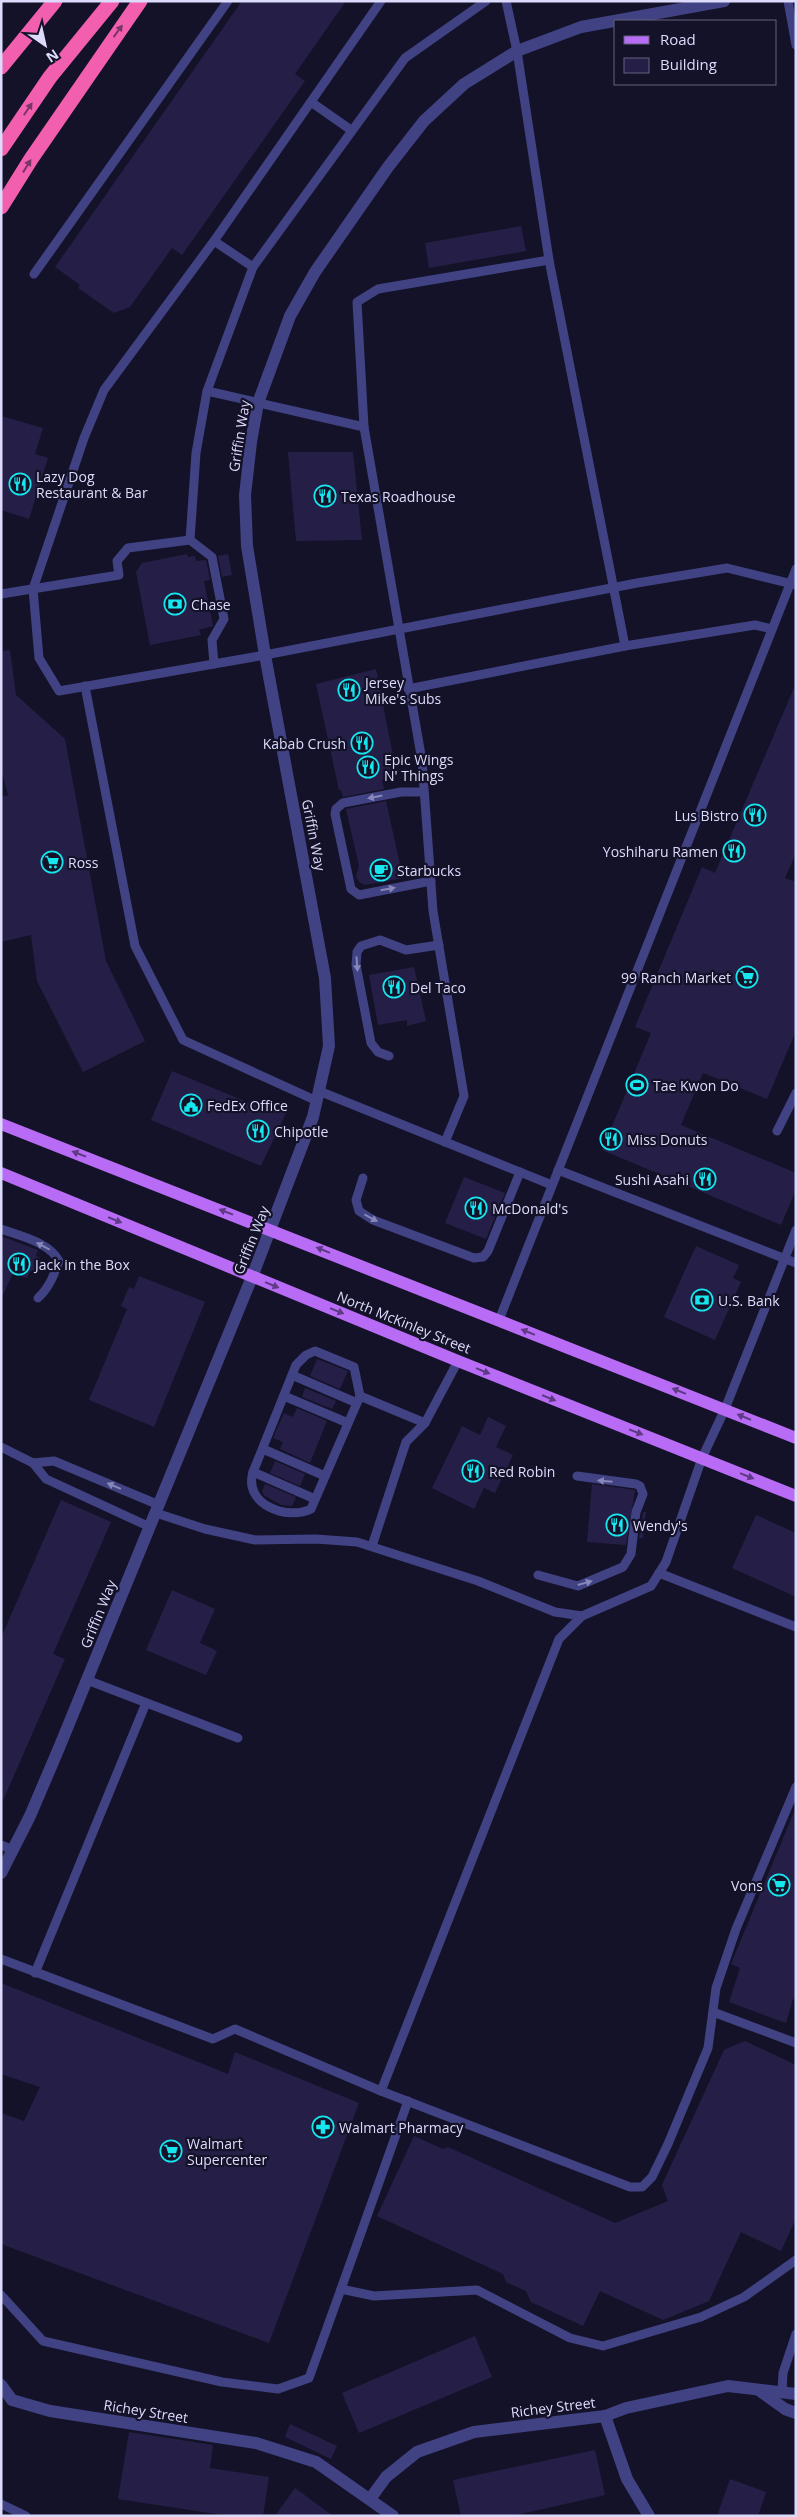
<svg xmlns="http://www.w3.org/2000/svg" width="797" height="2517" font-family="'Open Sans',sans-serif">
<style>
.building{fill:#251f47}
.lines{fill:none;stroke-linecap:round;stroke-linejoin:round}
.service{stroke:#414283;stroke-width:9}
.minor{stroke:#414283;stroke-width:12}
.tertiary{stroke:#414283;stroke-width:12}
.primary{stroke:#b86bf4;stroke-width:12}
.motorway{stroke:#f35faf;stroke-width:15}
.oneway{fill:#783565}
.oneway2{fill:#8787b9}
.oneway3{fill:#5e3a84}
.labels{text-anchor:middle;dominant-baseline:central;stroke-width:4.5;stroke-linejoin:round;paint-order:stroke}
.street-label{font-size:14px;fill:#dddbfc;stroke:#141228}
.poi-label{font-size:14px;fill:#dddbfc;stroke:#141228;text-anchor:start}
</style>
<rect width="100%" height="100%" fill="#141228"/>
<!-- building -->
<g class="building">
<path d="M242 1H346L295 74 305 81 182 255 172 248 130 307 114 313 78 288 80 285 55 267Z"/>
<path d="M521 226 526 251 429 268 425 243Z"/>
<path d="M1 416 43 428 35 454 48 458 29 519 1 510Z"/>
<path d="M288 452H353L362 540 296 541Z"/>
<path d="M187 554 188 557 195 556 196 561 206 560 210 580 204 581 213 626 199 630 201 635 150 645 136 572 142 563Z"/>
<path d="M228 554 232 575 222 577 218 556Z"/>
<path d="M10 650 16 695 65 739 106 961 145 1041 83 1072 37 981 31 935 1 942V797L8 795 1 768V651Z"/>
<path d="M376 669 397 776 382 780 384 789 343 797 341 790H339L316 684Z"/>
<path d="M796 683V853L785 878 796 882V1031L767 1099 703 1073 681 1125 796 1173V1190L781 1225 602 1150 651 1033 635 1027 702 867 715 873Z"/>
<path d="M386 801 403 878 365 885 359 882 356 876 359 866 346 809Z"/>
<path d="M414 967 426 1021 407 1026V1020L378 1025 369 975Z"/>
<path d="M172 1071 264 1109 266 1105 286 1113 261 1166 151 1120Z"/>
<path d="M464 1177 505 1193 486 1239 445 1223Z"/>
<path d="M1 1236 38 1250 36 1256 40 1258 34 1272 30 1271 27 1278 13 1273 1 1299Z"/>
<path d="M696 1246 739 1265 733 1278 741 1282 715 1340 664 1317Z"/>
<path d="M139 1276 205 1302 154 1427 89 1400 127 1309 121 1306 129 1287 134 1289Z"/>
<path d="M317 1359 348 1371 340 1389 310 1376Z"/>
<path d="M305 1388 336 1401 332 1409 302 1397Z"/>
<path d="M297 1408 327 1421 310 1463 280 1449 283 1442 273 1438 284 1413 293 1417Z"/>
<path d="M488 1417 506 1426 496 1447 513 1455 495 1493 484 1488 474 1509 432 1488 462 1426 480 1435Z"/>
<path d="M275 1461 305 1474 300 1486 270 1473Z"/>
<path d="M265 1484 296 1497 292 1506 281 1505 265 1496 262 1492Z"/>
<path d="M592 1484 635 1490 626 1545 587 1542Z"/>
<path d="M61 1500 111 1522 53 1654 65 1659 1 1805V1638Z"/>
<path d="M643 1512H646L643 1538H639Z"/>
<path d="M756 1515 796 1533V1597L732 1568Z"/>
<path d="M172 1590 215 1609 200 1643 217 1651 206 1675 146 1650Z"/>
<path d="M796 1807V2000L793 1999 786 2023 729 2002 740 1968 731 1964Z"/>
<path d="M1 1983 228 2074 235 2052 359 2103 269 2343 1 2244V2113L24 2121 40 2087 1 2074Z"/>
<path d="M745 2041 796 2065V2218L781 2251 741 2232 709 2301 663 2320 600 2291 583 2326 531 2302 526 2291 506 2282 503 2274 377 2216 414 2136 443 2149 448 2147 615 2223 668 2201 662 2185 724 2050Z"/>
<path d="M475 2336 492 2377 359 2433 342 2393Z"/>
<path d="M290 2424 337 2446 331 2459 285 2437Z"/>
<path d="M129 2432 213 2445 210 2468 269 2477 263 2516H229L118 2499Z"/>
<path d="M595 2450 605 2495 512 2516H461L453 2480Z"/>
<path d="M730 2479 766 2492 758 2516H717Z"/>
<path d="M295 2488 333 2516H275Z"/>
</g>
<g class="lines">
<!-- service -->
<g class="service">
<path d="M381 1 214 241 104 390 84 438 33 589 39 658 59 691 265 655 637 583 727 568 796 585"/>
<path d="M506 1 517 51 549 260 625 646"/>
<path d="M788 1 796 45"/>
<path d="M311 102 351 130"/>
<path d="M214 241 253 267"/>
<path d="M34 274 228 1"/>
<path d="M207 391 364 427"/>
<path d="M190 540 196 453 207 391 253 267 405 58 486 1"/>
<path d="M1 594 119 575 117 561 128 548 190 540 212 557 224 619 212 640 214 664"/>
<path d="M85 686 135 946 183 1040 317 1101"/>
<path d="M408 689 625 646 755 625 772 629"/>
<path d="M423 792H401L343 803 336 809 335 814 351 889 359 895 431 881"/>
<path d="M389 1056 378 1052 371 1043 356 965 357 952 361 946 380 940 406 950 439 945"/>
<path d="M319 1091 552 1185"/>
<path d="M777 1131 796 1093"/>
<path d="M445 1142 464 1096 433 911 422 761 364 427 357 302 378 289 549 260"/>
<path d="M558 1170 796 1263"/>
<path d="M363 1178 356 1200 359 1211 373 1220 474 1258 483 1257 488 1251 520 1172"/>
<path d="M1 1229C20 1236 49 1242 59 1261 54 1275 49 1288 38 1298"/>
<path d="M499 1320 796 569"/>
<path d="M292 1375 357 1403"/>
<path d="M284 1396 348 1423"/>
<path d="M360 1396 311 1509C287 1521 243 1504 253 1472L296 1365 306 1355 315 1351 354 1367 360 1396 425 1423"/>
<path d="M1 1447 33 1463"/>
<path d="M263 1449 325 1476"/>
<path d="M253 1472 315 1499"/>
<path d="M156 1513 205 1529 255 1540 316 1539 357 1542 478 1581 555 1612 582 1616"/>
<path d="M150 1527 46 1479 33 1463 54 1461 159 1505"/>
<path d="M372 1546 406 1442 425 1423 458 1361"/>
<path d="M659 1573 796 1627"/>
<path d="M538 1575 578 1586 623 1567 631 1554 636 1512 643 1494 640 1486 636 1484 577 1476"/>
<path d="M87 1680 238 1738"/>
<path d="M1 1845 13 1850"/>
<path d="M1 1959 213 2039 235 2029 381 2091 630 2187H642L652 2177 668 2144 708 2048 716 1988 736 1929 796 1787"/>
<path d="M35 1973 146 1703"/>
<path d="M713 2012 796 2043"/>
<path d="M381 2091 559 1639 582 1616 651 1586 666 1562 702 1458 725 1409 796 1230"/>
<path d="M341 2289 408 2101"/>
<path d="M1 2295 43 2341 222 2382 278 2389 309 2378 341 2289 374 2296 477 2290 570 2338 603 2346 701 2317 744 2297 796 2260"/>
<path d="M782 2391 783 2373 796 2334"/>
<path d="M1 2504 26 2516"/>
</g>
<!-- minor -->
<g class="minor">
<path d="M252 1277 313 1117 329 1046 325 978 265 655 247 546 245 495 251 442 258 403 290 316 315 272 388 167 424 121 464 84 517 51 581 27 724 1"/>
<path d="M1 2385 12 2400 50 2411 256 2443 316 2462 393 2516"/>
<path d="M760 2391 785 2409 796 2413"/>
<path d="M605 2416 627 2479 649 2516"/>
<path d="M370 2499 386 2477 417 2452 474 2432 605 2416 626 2408 728 2386 796 2394"/>
</g>
<!-- tertiary -->
<path class="tertiary" d="M1 1873 30 1816 59 1748 252 1277"/>
<!-- primary -->
<g class="primary">
<path d="M1 1124 796 1438"/>
<path d="M1 1173 458 1361 796 1496"/>
</g>
<!-- motorway -->
<g class="motorway">
<path d="M1 67 55 1"/>
<path d="M1 149 50 77 112 1"/>
<path d="M1 207 31 159 140 1"/>
</g>
</g>
<!-- one-way arrows -->
<defs><path id="oneway-solid" d="M-6-.8H1V-3.2L6.5 0L1 3.2V.8H-6Z" transform="scale(1.25)"/></defs>
<g class="oneway">
<use href="#oneway-solid" transform="translate(118 31) rotate(-54)"/>
<use href="#oneway-solid" transform="translate(28 109) rotate(-56)"/>
<use href="#oneway-solid" transform="translate(27 166) rotate(-58)"/>
</g>
<g class="oneway2">
<use href="#oneway-solid" transform="translate(375 797) rotate(169)"/>
<use href="#oneway-solid" transform="translate(388 889) rotate(-10)"/>
<use href="#oneway-solid" transform="translate(357 964) rotate(86)"/>
<use href="#oneway-solid" transform="translate(371 1218) rotate(28)"/>
<use href="#oneway-solid" transform="translate(43 1246) rotate(-152)"/>
<use href="#oneway-solid" transform="translate(605 1481) rotate(-175)"/>
<use href="#oneway-solid" transform="translate(114 1486) rotate(-157)"/>
<use href="#oneway-solid" transform="translate(585 1583) rotate(-16)"/>
</g>
<g class="oneway3">
<use href="#oneway-solid" transform="translate(79 1154) rotate(-159)"/>
<use href="#oneway-solid" transform="translate(226 1212) rotate(-159)"/>
<use href="#oneway-solid" transform="translate(115 1220) rotate(22)"/>
<use href="#oneway-solid" transform="translate(323 1250) rotate(-158)"/>
<use href="#oneway-solid" transform="translate(272 1285) rotate(22)"/>
<use href="#oneway-solid" transform="translate(337 1311) rotate(22)"/>
<use href="#oneway-solid" transform="translate(528 1332) rotate(-158)"/>
<use href="#oneway-solid" transform="translate(483 1371) rotate(22)"/>
<use href="#oneway-solid" transform="translate(679 1391) rotate(-158)"/>
<use href="#oneway-solid" transform="translate(549 1398) rotate(22)"/>
<use href="#oneway-solid" transform="translate(744 1417) rotate(-158)"/>
<use href="#oneway-solid" transform="translate(636 1432) rotate(21)"/>
<use href="#oneway-solid" transform="translate(747 1476) rotate(22)"/>
</g>
<!-- icons -->
<defs>
<g id="restaurant-ring" transform="scale(1.125)"><circle r="9.5" fill="#141228" stroke="#16e6ee" stroke-width="1.5"/><path d="M-5-6h1v4h1v-4h1v4h1v-4h1v5L-1.5 .5V6h-2V.5L-5-1ZM5-6V6H3V1.5H1.5Q1.5-4 5-6Z" fill="#16e6ee"/></g>
<g id="bank-ring" transform="scale(1.125)"><circle r="9.5" fill="#141228" stroke="#16e6ee" stroke-width="1.5"/><path d="M-6-4H6V4H-6ZM0-2.3a2.3 2.3 0 1 0 0 4.6a2.3 2.3 0 1 0 0-4.6Z" fill="#16e6ee"/></g>
<g id="supermarket-ring" transform="scale(1.125)"><circle r="9.5" fill="#141228" stroke="#16e6ee" stroke-width="1.5"/><path d="M-6-5.5h2.5l.6 2H6L4.5 2H-2.5L-4.4-4H-6ZM-1.5 3.2a1.3 1.3 0 1 0 .1 0ZM3 3.2a1.3 1.3 0 1 0 .1 0Z" fill="#16e6ee"/></g>
<g id="cafe-ring" transform="scale(1.125)"><circle r="9.5" fill="#141228" stroke="#16e6ee" stroke-width="1.5"/><path d="M-5.5-4.5H6V0H3Q3 3.5 0 3.5H-2.5Q-5.5 3.5-5.5 0ZM3-3.2v2h1.7v-2ZM-6 4.5H4V6H-6Z" fill="#16e6ee"/></g>
<g id="stadium-ring" transform="scale(1.125)"><circle r="9.5" fill="#141228" stroke="#16e6ee" stroke-width="1.5"/><path d="M0-5a6.5 5 0 1 0 0 10a6.5 5 0 1 0 0-10ZM-3.5-1.8h7v3.6h-7Z" fill="#16e6ee"/></g>
<g id="civic-ring" transform="scale(1.125)"><circle r="9.5" fill="#141228" stroke="#16e6ee" stroke-width="1.5"/><path d="M-.6-6.5H3V-4.5H.6V-3L4-1V1h2V6H-6V1h2V-1L-.6-3ZM-1.2 2.5V6h2.4V2.5Z" fill="#16e6ee"/></g>
<g id="pharmacy-ring" transform="scale(1.125)"><circle r="9.5" fill="#141228" stroke="#16e6ee" stroke-width="1.5"/><path d="M-2-6h4v4h4v4h-4v4h-4v-4h-4v-4h4Z" fill="#16e6ee"/></g>
</defs>
<g fill-rule="evenodd">
<use href="#restaurant-ring" x="20" y="484"/>
<use href="#restaurant-ring" x="325" y="496"/>
<use href="#bank-ring" x="175" y="604"/>
<use href="#restaurant-ring" x="349" y="690"/>
<use href="#restaurant-ring" x="362" y="743"/>
<use href="#restaurant-ring" x="368" y="767"/>
<use href="#restaurant-ring" x="755" y="815"/>
<use href="#restaurant-ring" x="734" y="851"/>
<use href="#supermarket-ring" x="52" y="862"/>
<use href="#cafe-ring" x="381" y="870"/>
<use href="#supermarket-ring" x="747" y="977"/>
<use href="#restaurant-ring" x="394" y="987"/>
<use href="#stadium-ring" x="637" y="1085"/>
<use href="#civic-ring" x="191" y="1105"/>
<use href="#restaurant-ring" x="258" y="1131"/>
<use href="#restaurant-ring" x="611" y="1139"/>
<use href="#restaurant-ring" x="705" y="1179"/>
<use href="#restaurant-ring" x="476" y="1208"/>
<use href="#restaurant-ring" x="19" y="1264"/>
<use href="#bank-ring" x="702" y="1300"/>
<use href="#restaurant-ring" x="473" y="1471"/>
<use href="#restaurant-ring" x="617" y="1525"/>
<use href="#supermarket-ring" x="779" y="1885"/>
<use href="#pharmacy-ring" x="323" y="2127"/>
<use href="#supermarket-ring" x="171" y="2151"/>
</g>
<g class="labels">
<!-- street labels -->
<g class="street-label">
<text transform="translate(239 436) rotate(-81)">Griffin Way</text>
<text transform="translate(314 835) rotate(79)">Griffin Way</text>
<text transform="translate(251 1240) rotate(-68)">Griffin Way</text>
<text transform="translate(404 1322) rotate(22)">North McKinley Street</text>
<text transform="translate(98 1614) rotate(-68)">Griffin Way</text>
<text transform="translate(553 2407) rotate(-7)">Richey Street</text>
<text transform="translate(146 2411) rotate(9)">Richey Street</text>
</g>
<!-- poi labels -->
<g class="poi-label">
<text x="36" y="476">Lazy Dog<tspan x="36" dy="16">Restaurant &amp; Bar</tspan></text>
<text x="341" y="496">Texas Roadhouse</text>
<text x="191" y="604">Chase</text>
<text x="365" y="682">Jersey<tspan x="365" dy="16">Mike's Subs</tspan></text>
<text x="346" y="743" text-anchor="end">Kabab Crush</text>
<text x="384" y="759">Epic Wings<tspan x="384" dy="16">N' Things</tspan></text>
<text x="739" y="815" text-anchor="end">Lus Bistro</text>
<text x="718" y="851" text-anchor="end">Yoshiharu Ramen</text>
<text x="68" y="862">Ross</text>
<text x="397" y="870">Starbucks</text>
<text x="731" y="977" text-anchor="end">99 Ranch Market</text>
<text x="410" y="987">Del Taco</text>
<text x="653" y="1085">Tae Kwon Do</text>
<text x="207" y="1105">FedEx Office</text>
<text x="274" y="1131">Chipotle</text>
<text x="627" y="1139">Miss Donuts</text>
<text x="689" y="1179" text-anchor="end">Sushi Asahi</text>
<text x="492" y="1208">McDonald's</text>
<text x="35" y="1264">Jack in the Box</text>
<text x="718" y="1300">U.S. Bank</text>
<text x="489" y="1471">Red Robin</text>
<text x="633" y="1525">Wendy's</text>
<text x="763" y="1885" text-anchor="end">Vons</text>
<text x="339" y="2127">Walmart Pharmacy</text>
<text x="187" y="2143">Walmart<tspan x="187" dy="16">Supercenter</tspan></text>
</g>
</g>
<!-- border -->
<rect width="797" height="2517" fill="none" stroke="#dddbfc" stroke-width="5"/>
<!-- legend -->
<rect x="614" y="20" width="162" height="65" fill="#141228" stroke="#64627d"/>
<rect x="624" y="36" width="25" height="8" fill="#b86bf4" stroke="#64627d"/>
<text x="660" y="45" font-size="15" fill="#dddbfc">Road</text>
<rect x="624" y="58" width="25" height="15" fill="#251f47" stroke="#64627d"/>
<text x="660" y="70" font-size="15" fill="#dddbfc">Building</text>
<!-- north arrow -->
<g transform="translate(45 45) rotate(146)" stroke="#141228" stroke-width="4" paint-order="stroke">
<path d="M0-4L9 19L0 12L-9 19Z" fill="#dddbfc"/>
<text y="-8" font-size="14" font-weight="bold" text-anchor="middle" fill="#dddbfc">N</text>
</g>
</svg>
